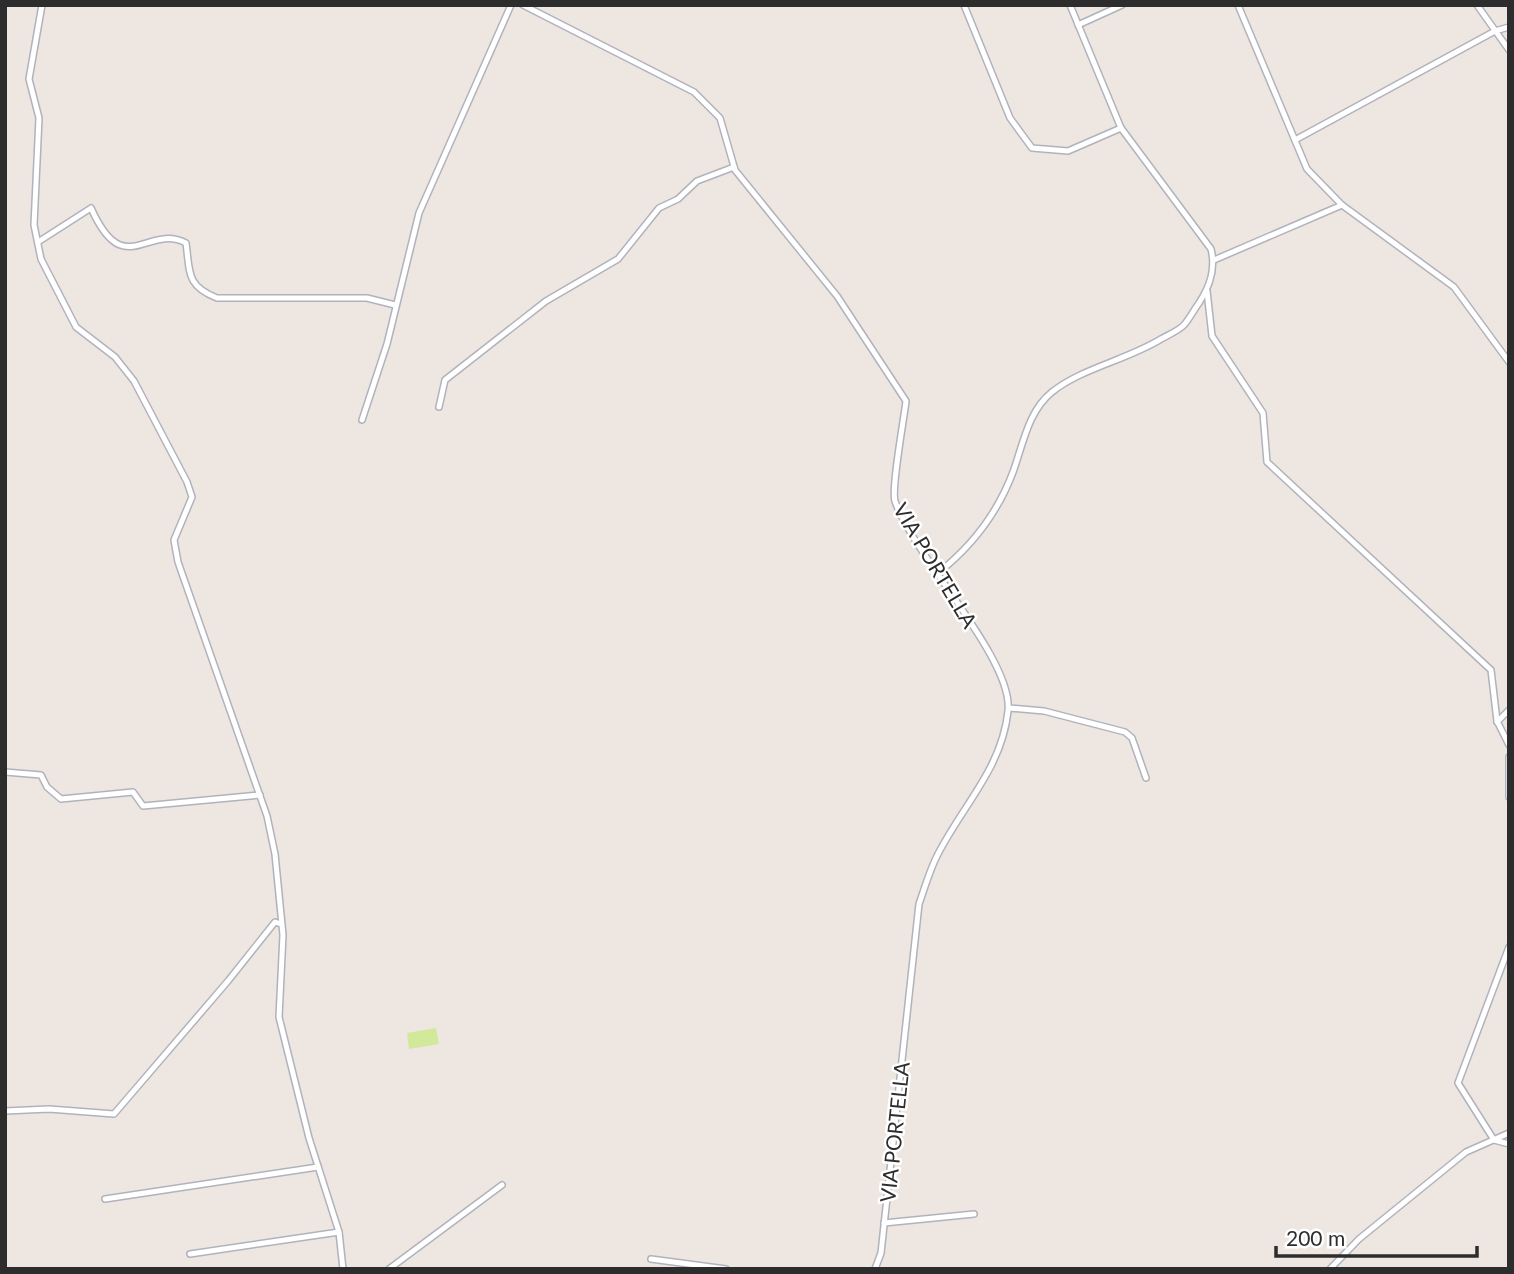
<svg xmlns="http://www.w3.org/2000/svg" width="1514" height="1274" font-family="Lato,sans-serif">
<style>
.pitch{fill:#d0e99a}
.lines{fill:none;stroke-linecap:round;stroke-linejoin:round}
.minor-casing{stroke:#b0b3bd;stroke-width:8}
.minor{stroke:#fff;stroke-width:5}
.labels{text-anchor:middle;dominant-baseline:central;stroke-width:5;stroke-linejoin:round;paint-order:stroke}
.street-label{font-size:21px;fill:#2d2d2d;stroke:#fff}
</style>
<rect width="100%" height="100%" fill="#eee6e0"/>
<!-- pitch -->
<path class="pitch" d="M436 1028 439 1044 409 1049 407 1033Z"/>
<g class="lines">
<!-- minor casing -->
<g class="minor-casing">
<g id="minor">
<path d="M42 5 29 79 39 118 34 225 41 259 76 327 115 357 134 381 187 482 192 497 174 540 178 562 267 816 275 854 283 935 279 1017 309 1138 339 1232 343 1269"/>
<path d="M523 5 694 92 720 118 735 170 837 296 906 401C904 419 891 489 895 501 913 555 1014 660 1008 711 1002 768 963 805 938 854 930 869 925 887 919 904L881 1253 875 1269"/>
<path d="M964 5 1010 118 1032 148 1068 151 1121 128"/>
<path d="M1238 5 1307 169 1342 205 1454 287 1509 362"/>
<path d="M1477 5 1509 50"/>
<path d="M1078 25 1122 5"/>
<path d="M1295 140 1495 31 1509 27"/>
<path d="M38 242 91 208C124 282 147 223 186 243 190 272 186 286 217 298H367L395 305"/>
<path d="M1214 260 1342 205"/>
<path d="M1207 291 1212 336 1263 413 1267 462 1491 670 1497 721 1509 745"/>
<path d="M439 407 445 380 546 301 618 259 659 208 678 199 697 181 734 167"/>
<path d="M362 420 387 344 419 213 511 5"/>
<path d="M938 573C971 547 998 512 1013 472 1023 445 1028 411 1052 392 1082 368 1127 360 1161 339 1168 335 1178 331 1184 325 1189 319 1194 310 1199 303 1210 286 1216 269 1211 249L1121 128 1070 5"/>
<path d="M1009 708 1044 711 1125 732 1132 738 1146 778"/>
<path d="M1497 722 1509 710"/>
<path d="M1509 757V797"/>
<path d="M5 772 41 775 47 787 61 799 133 792 143 806 260 795"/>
<path d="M1509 947 1458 1083 1494 1140 1509 1144"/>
<path d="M5 1111 49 1109 114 1114 228 981 275 922 281 924"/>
<path d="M105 1199 318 1167"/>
<path d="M884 1223 974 1214"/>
<path d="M190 1254 339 1232"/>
<path d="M651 1259 726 1269"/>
<path d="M389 1269 502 1185"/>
<path d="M1330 1269 1359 1239 1466 1152 1509 1133"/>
</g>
</g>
<!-- minor -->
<use href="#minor" class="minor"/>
</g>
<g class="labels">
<!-- street labels -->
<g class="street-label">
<text transform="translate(936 565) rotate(59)">VIA PORTELLA</text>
<text transform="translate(894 1132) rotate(-84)">VIA PORTELLA</text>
</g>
</g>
<!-- border -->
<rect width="1514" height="1274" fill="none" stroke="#2d2d2d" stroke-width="14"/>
<!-- scale -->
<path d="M1276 1246v10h201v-10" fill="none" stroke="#2d2d2d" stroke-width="3.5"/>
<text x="1286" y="1246" font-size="21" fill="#2d2d2d" stroke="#ffffff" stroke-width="5" paint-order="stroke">200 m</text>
</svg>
